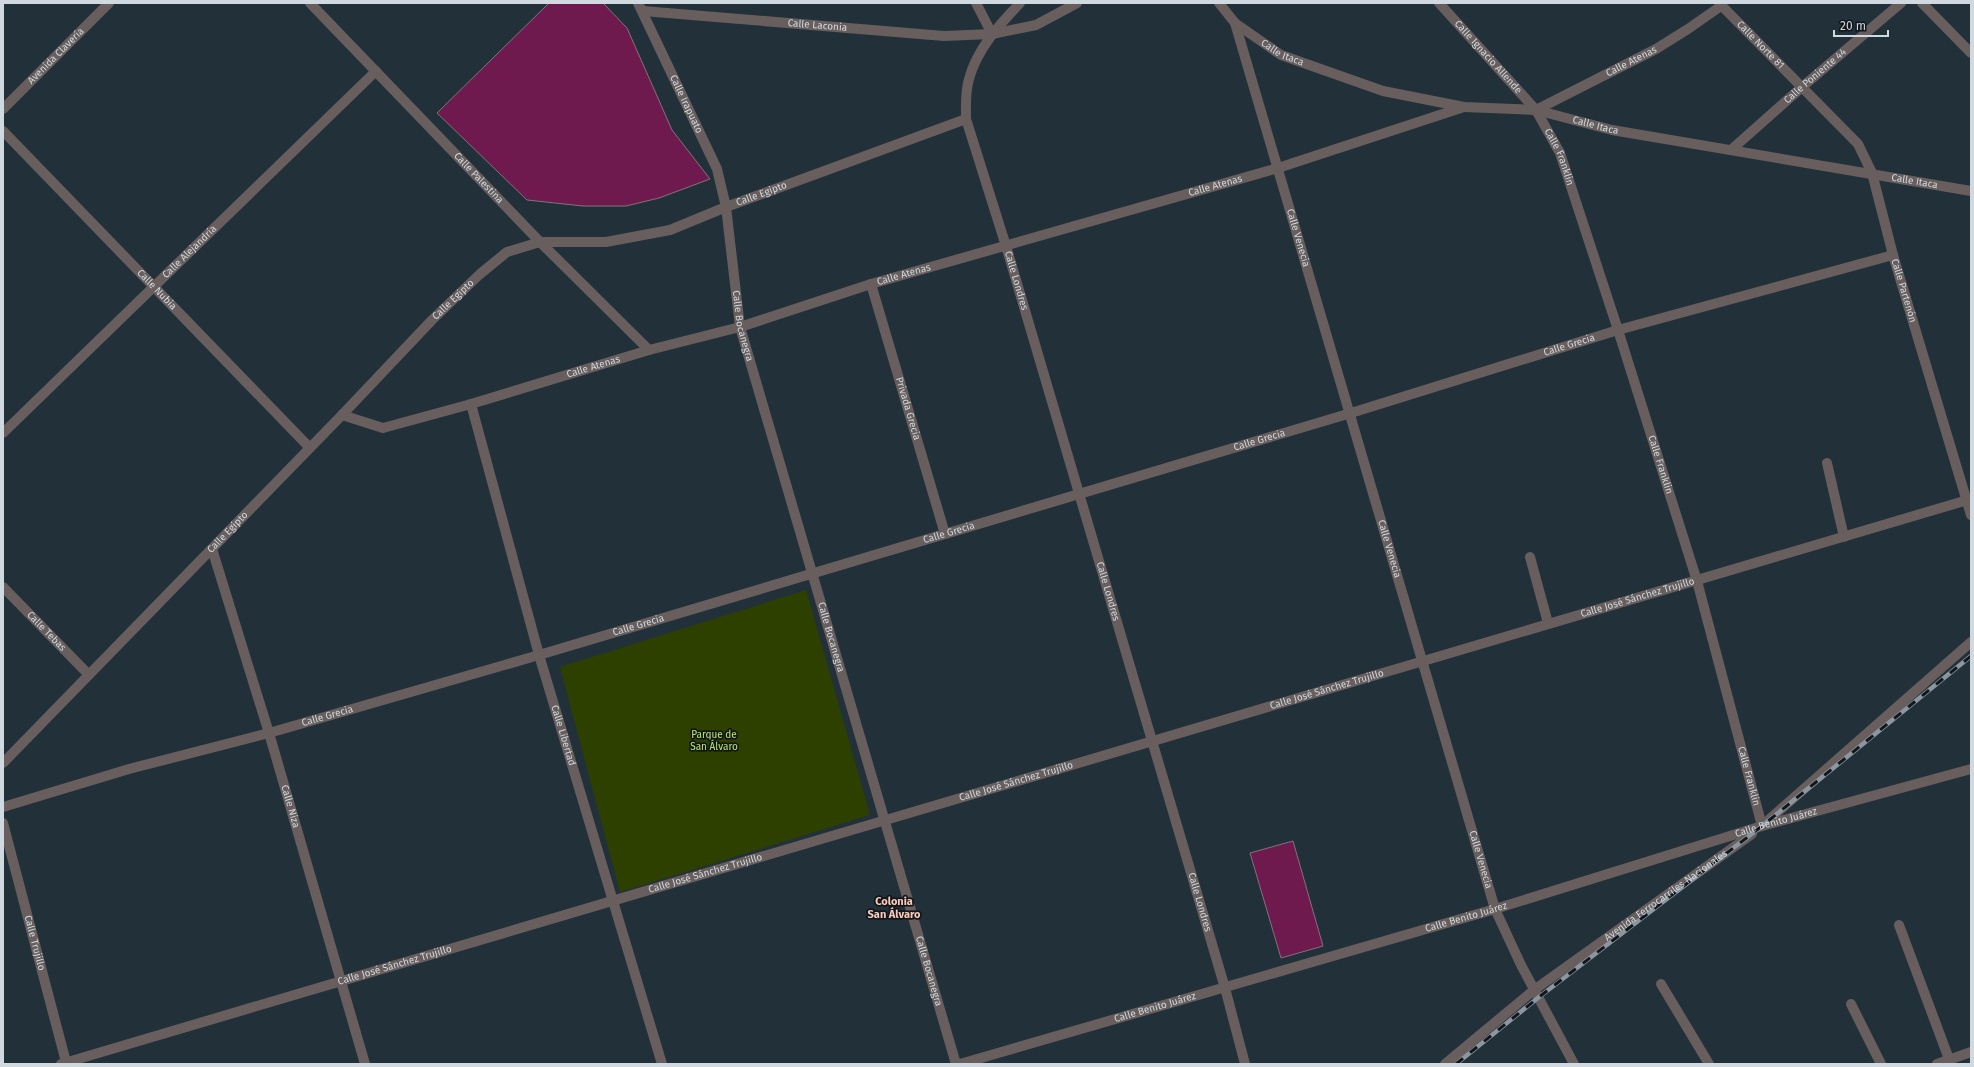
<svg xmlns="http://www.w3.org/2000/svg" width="1974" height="1067" font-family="'Fira Sans',sans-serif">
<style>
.green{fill:#2e4000}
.building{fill:#6e1a4f;stroke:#84727b}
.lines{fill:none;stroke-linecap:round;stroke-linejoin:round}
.minor{stroke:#675e5d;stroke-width:10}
.rail-casing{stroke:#8c969e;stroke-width:4.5}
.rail{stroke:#11171b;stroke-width:3;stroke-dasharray:9;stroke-linecap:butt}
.labels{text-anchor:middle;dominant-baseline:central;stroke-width:3.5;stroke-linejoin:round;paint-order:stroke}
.street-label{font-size:10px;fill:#d0d9df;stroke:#11171b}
.park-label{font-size:10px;fill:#bce669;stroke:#11171b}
.neighbourhood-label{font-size:11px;font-weight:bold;fill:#fccbbb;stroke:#11171b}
</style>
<rect width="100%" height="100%" fill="#22303a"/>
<!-- green -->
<path class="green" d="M806 590 870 815 620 892 560 667Z"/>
<!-- building -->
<g class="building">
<path d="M549 3H603L627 28 672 130 710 179 659 198 626 206H583L527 200 437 113Z"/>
<path d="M1293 841 1323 946 1281 958 1250 853Z"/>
</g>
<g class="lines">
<!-- minor -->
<g class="minor">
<path id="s1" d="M310 3 540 242 649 350"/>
<path id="s2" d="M638 3 717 169 726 207 740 327 956 1064"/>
<path d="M976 3 992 34"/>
<path id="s3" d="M1020 3C999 25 977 49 969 79 965 92 966 106 966 119L1006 246 1225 988 1245 1064"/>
<path id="s4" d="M1219 3 1235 23 1281 55 1383 91 1464 107 1536 110 1612 130 1971 191"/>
<path id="s5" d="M1439 3 1536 110 1560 153 1618 330 1697 581 1762 826"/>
<path id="s6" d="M1719 3 1858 144 1872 173 1893 255 1971 515"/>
<path d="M1922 3 1971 53"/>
<path id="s7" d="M643 11 944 36 992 34 1036 25 1077 3"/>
<path id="s8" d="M1235 23 1495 909 1521 965 1574 1064"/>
<path id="s9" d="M3 109 109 3"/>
<path id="s10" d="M1536 110 1656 49 1688 29 1721 6"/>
<path id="s11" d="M3 131 310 448"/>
<path id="s12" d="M1731 150 1802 87 1901 3"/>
<path id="s13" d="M871 284 945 534"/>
<path id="s14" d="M471 404 539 655 662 1064"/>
<path id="s15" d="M342 415 383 428 471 404 649 350 740 327 871 284 1278 168 1464 107"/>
<path id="s16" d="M3 433 376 71"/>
<path d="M1827 463 1844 537"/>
<path id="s17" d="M212 549 269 733 365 1064"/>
<path d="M1530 557 1548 623"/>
<path id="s18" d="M3 587 89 675"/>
<path id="s19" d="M3 763 342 415 432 320 480 274 507 252 540 242H606L670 230 726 207 966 119"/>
<path id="s20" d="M3 807 129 769 269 733 539 655 1351 413 1618 330 1893 255"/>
<path id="s21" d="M3 823 66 1062"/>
<path d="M1764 824 1971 642"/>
<path d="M1899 925 1949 1059"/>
<path d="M1661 984 1709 1064"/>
<path d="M1851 1004 1881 1064"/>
<path id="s22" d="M61 1064 1971 499"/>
<path id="s23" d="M960 1064 1495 909 1762 826 1971 769"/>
<path id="s24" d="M1445 1064 1534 990 1752 834"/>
<path d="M1937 1064 1971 1052"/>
</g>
<!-- rail casing -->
<g class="rail-casing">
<path id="rail" d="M1456 1064 1539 997 1762 826 1971 656"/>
</g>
<!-- rail -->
<use href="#rail" class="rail"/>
</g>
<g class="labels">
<!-- street labels -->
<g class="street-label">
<text stroke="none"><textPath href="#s7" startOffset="175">Calle Laconia</textPath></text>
<text stroke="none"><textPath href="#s6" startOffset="59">Calle Norte 81</textPath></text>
<text stroke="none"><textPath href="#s4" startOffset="82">Calle Itaca</textPath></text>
<text stroke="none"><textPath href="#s9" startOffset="75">Avenida Clavería</textPath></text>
<text stroke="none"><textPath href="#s5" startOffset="73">Calle Ignacio Allende</textPath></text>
<text stroke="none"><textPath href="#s10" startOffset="107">Calle Atenas</textPath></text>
<text stroke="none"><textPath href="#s12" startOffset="112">Calle Poniente 44</textPath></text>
<text stroke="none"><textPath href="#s2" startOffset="112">Calle Irapuato</textPath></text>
<text stroke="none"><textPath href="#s4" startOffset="406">Calle Itaca</textPath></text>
<text stroke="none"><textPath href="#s5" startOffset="197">Calle Franklin</textPath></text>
<text stroke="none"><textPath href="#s1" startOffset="243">Calle Palestina</textPath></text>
<text stroke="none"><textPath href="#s4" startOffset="730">Calle Itaca</textPath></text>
<text stroke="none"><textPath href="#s15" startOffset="910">Calle Atenas</textPath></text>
<text stroke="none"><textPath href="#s19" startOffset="982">Calle Egipto</textPath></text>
<text stroke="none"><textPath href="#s8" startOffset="224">Calle Venecia</textPath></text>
<text stroke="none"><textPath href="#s16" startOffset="260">Calle Alejandría</textPath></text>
<text stroke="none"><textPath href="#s15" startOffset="586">Calle Atenas</textPath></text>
<text stroke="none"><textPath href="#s3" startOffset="302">Calle Londres</textPath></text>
<text stroke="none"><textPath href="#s11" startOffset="221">Calle Nubia</textPath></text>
<text stroke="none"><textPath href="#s6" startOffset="352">Calle Partenón</textPath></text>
<text stroke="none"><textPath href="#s19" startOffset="646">Calle Egipto</textPath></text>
<text stroke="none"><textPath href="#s2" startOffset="343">Calle Bocanegra</textPath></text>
<text stroke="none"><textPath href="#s20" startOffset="1633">Calle Grecia</textPath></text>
<text stroke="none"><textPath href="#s15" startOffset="262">Calle Atenas</textPath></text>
<text stroke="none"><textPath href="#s13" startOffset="130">Privada Grecia</textPath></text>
<text stroke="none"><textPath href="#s20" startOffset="1309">Calle Grecia</textPath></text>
<text stroke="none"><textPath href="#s5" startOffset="521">Calle Franklin</textPath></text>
<text stroke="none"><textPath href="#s19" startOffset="322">Calle Egipto</textPath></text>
<text stroke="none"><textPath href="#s20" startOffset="985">Calle Grecia</textPath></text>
<text stroke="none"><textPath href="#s8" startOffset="548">Calle Venecia</textPath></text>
<text stroke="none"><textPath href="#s3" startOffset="626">Calle Londres</textPath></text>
<text stroke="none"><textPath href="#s22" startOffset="1644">Calle José Sánchez Trujillo</textPath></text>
<text stroke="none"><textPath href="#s20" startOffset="661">Calle Grecia</textPath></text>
<text stroke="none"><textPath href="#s18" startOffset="62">Calle Tebas</textPath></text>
<text stroke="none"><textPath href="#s2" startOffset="667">Calle Bocanegra</textPath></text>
<text stroke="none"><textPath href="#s22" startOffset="1320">Calle José Sánchez Trujillo</textPath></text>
<text stroke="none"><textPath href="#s20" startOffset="337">Calle Grecia</textPath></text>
<text stroke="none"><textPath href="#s14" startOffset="344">Calle Libertad</textPath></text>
<text stroke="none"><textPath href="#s5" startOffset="845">Calle Franklin</textPath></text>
<text stroke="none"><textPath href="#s22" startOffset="996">Calle José Sánchez Trujillo</textPath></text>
<text stroke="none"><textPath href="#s17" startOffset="269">Calle Niza</textPath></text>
<text stroke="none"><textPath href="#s23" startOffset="851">Calle Benito Juárez</textPath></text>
<text stroke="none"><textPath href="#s8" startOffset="872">Calle Venecia</textPath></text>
<text stroke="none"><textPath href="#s22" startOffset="672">Calle José Sánchez Trujillo</textPath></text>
<text stroke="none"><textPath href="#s24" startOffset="278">Avenida Ferrocarriles Nacionales</textPath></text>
<text stroke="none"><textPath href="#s3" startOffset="950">Calle Londres</textPath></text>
<text stroke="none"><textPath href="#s23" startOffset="527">Calle Benito Juárez</textPath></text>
<text stroke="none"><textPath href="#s21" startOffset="124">Calle Trujillo</textPath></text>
<text stroke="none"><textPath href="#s22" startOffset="348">Calle José Sánchez Trujillo</textPath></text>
<text stroke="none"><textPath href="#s2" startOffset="1015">Calle Bocanegra</textPath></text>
<text stroke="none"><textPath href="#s23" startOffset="203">Calle Benito Juárez</textPath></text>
</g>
<!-- park labels -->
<g class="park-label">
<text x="714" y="735">Parque de<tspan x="714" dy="12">San Álvaro</tspan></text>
</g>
<!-- neighbourhood labels -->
<g class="neighbourhood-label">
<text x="894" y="901">Colonia<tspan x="894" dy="13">San Álvaro</tspan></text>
</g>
</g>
<!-- border -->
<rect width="1974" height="1067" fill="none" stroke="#d0d9df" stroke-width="8"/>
<!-- scale -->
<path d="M1834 30v6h54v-6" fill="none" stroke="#d0d9df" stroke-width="2"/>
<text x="1840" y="30" font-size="12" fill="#d0d9df" stroke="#11171b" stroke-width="3" paint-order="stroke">20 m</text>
</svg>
